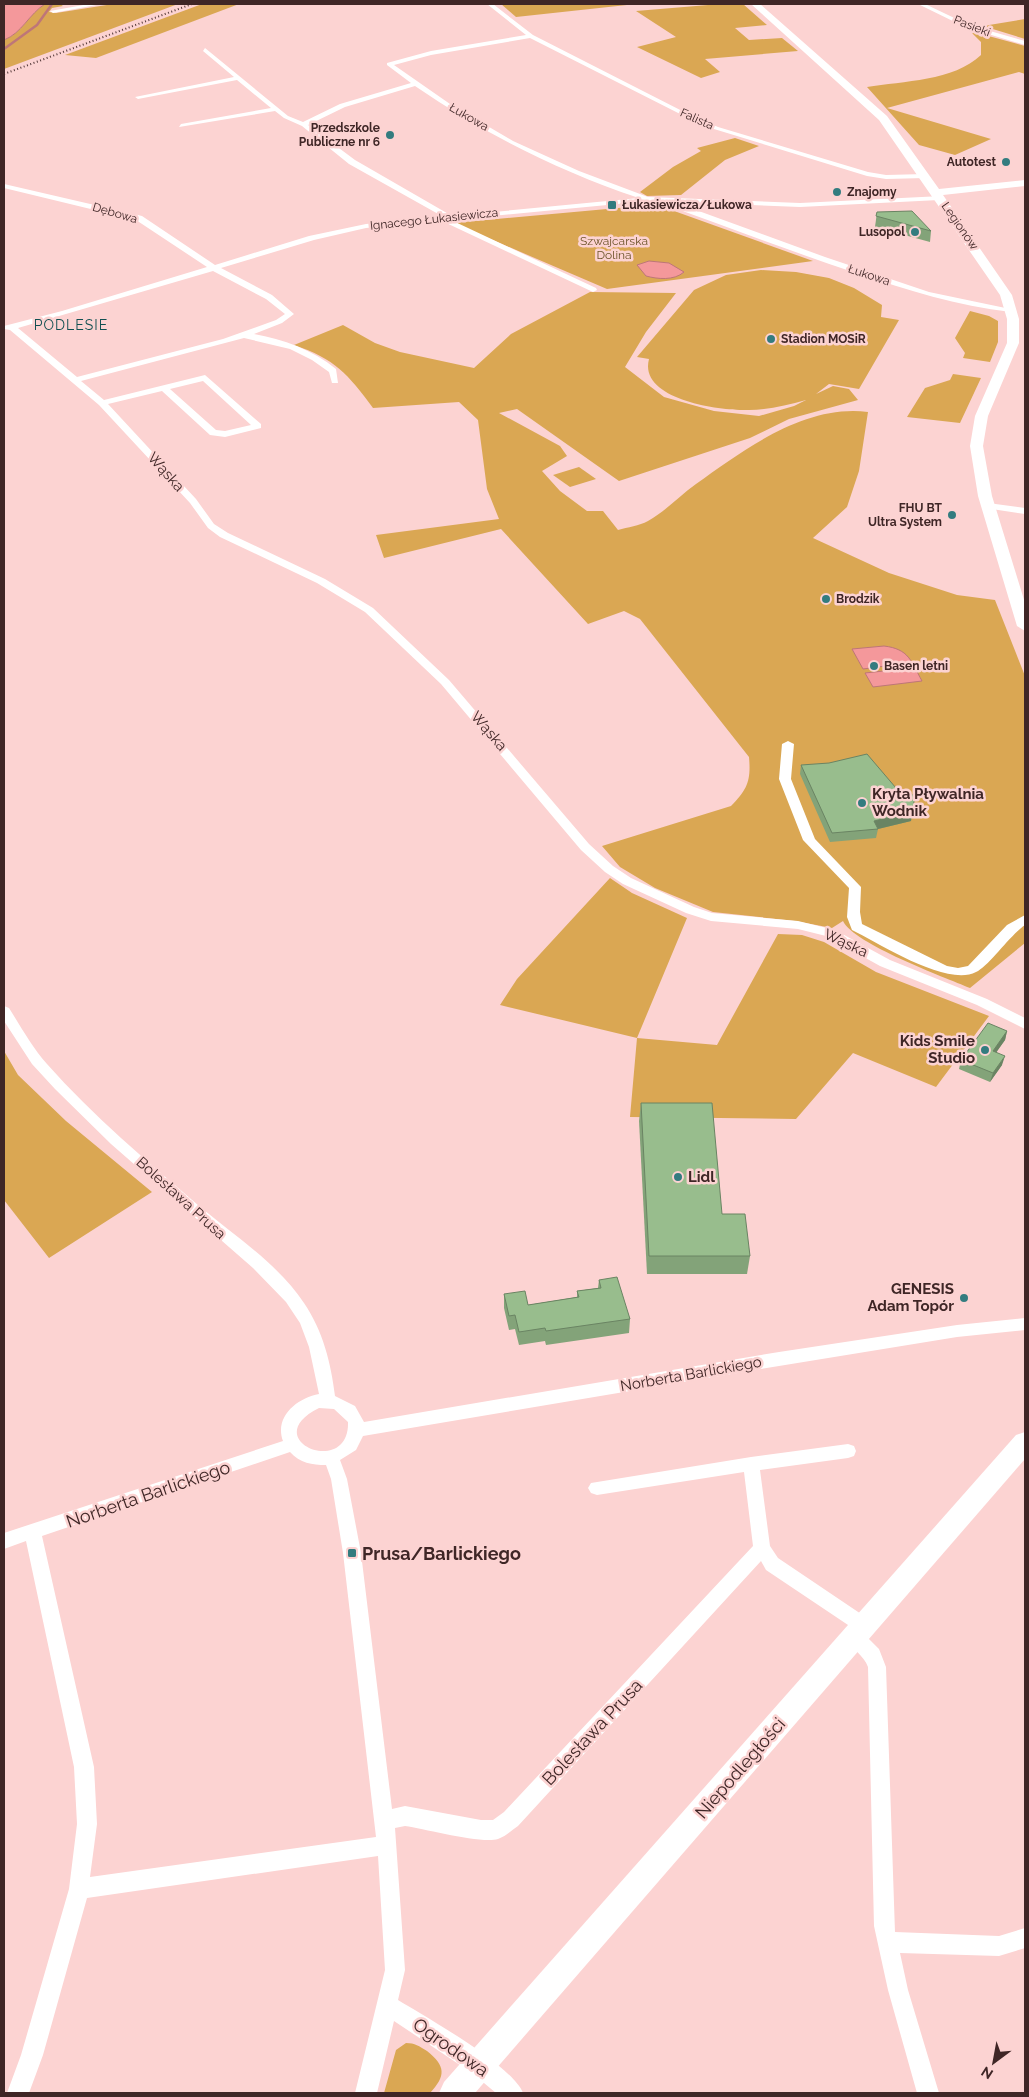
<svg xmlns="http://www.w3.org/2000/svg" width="1029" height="2097" font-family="Raleway,sans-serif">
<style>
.green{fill:#daa753}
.water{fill:#f4989b;stroke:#be7678}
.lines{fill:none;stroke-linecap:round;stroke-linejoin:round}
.stream{stroke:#be7678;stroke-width:2.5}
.street{fill:#fff;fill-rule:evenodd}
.secondary{fill:#fff;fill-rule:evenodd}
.rail{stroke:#543939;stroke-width:2;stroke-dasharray:1 2.5;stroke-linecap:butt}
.wall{fill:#83a379}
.shaded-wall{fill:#6a8463}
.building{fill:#98bd8d;stroke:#6a8463}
.poi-dot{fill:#337c7f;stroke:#fcd3d2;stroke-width:2}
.labels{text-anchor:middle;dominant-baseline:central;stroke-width:5;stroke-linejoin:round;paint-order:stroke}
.far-street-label{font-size:12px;fill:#3f2626;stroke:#fcd3d2}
.far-poi-label{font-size:12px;font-weight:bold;fill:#3f2626;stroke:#fcd3d2;text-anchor:start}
.far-park-label{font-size:12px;fill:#6c5329;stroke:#fcd3d2}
.far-neighbourhood-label{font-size:14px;letter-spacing:1px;fill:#114f51;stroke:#fcd3d2}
.street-label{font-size:15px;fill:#3f2626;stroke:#fcd3d2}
.poi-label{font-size:15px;font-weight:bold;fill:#3f2626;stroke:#fcd3d2;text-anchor:start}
.near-street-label{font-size:18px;fill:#3f2626;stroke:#fcd3d2}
.near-poi-label{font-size:18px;font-weight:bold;fill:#3f2626;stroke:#fcd3d2;text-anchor:start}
</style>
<rect width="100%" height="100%" fill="#fcd3d2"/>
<!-- green -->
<g class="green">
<path d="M45 4H60L63 6 52 8 49 12 56 13 113 4H178L4 69V40C22 33 29 14 45 4Z"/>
<path d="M202 4H239L96 58 65 55Z"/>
<path d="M501 4H625L627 5 516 17Z"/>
<path d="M720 4H743L767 25 735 28 749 40 782 38 798 51 705 59 720 72 701 78 637 47 676 37 636 11Z"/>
<path d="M1025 19V39L983 26Z"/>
<path d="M970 31 1025 46V74L1019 72 887 108 991 139 955 155 919 145 867 87C903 81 954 81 981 55V42Z"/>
<path d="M735 138 759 146 725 160 681 195 647 196 640 192 673 167 701 151 697 148Z"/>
<path d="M640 206 663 207 813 261 607 289 453 223Z"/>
<path d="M761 270 796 272 829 278 854 288 882 305 881 317 899 320 859 389 829 384 816 394 833 386 849 389 858 400 789 419 750 438 619 481 517 409 499 413 560 446 567 456 542 471 560 491 587 511H603L618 530C628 527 639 526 648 521 666 511 679 496 696 484 745 449 805 404 868 412L859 471 847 507 813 538 889 573 957 595 995 600 1025 676V943L970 988C944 977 854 944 843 921L832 928 795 921 713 912 655 888 620 867 602 846 731 806C748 789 751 780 749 757L640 619 624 611 588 624 501 529 384 558 376 535 499 519 487 489 478 420 459 402 373 408C348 374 335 359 294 345L343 325 375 343 400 352 474 368 511 334 590 292 676 293 646 332 625 367 664 397 714 411 759 416 794 406 806 400C787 405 769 410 749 410 722 411 638 400 649 359L637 357 694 290 726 275Z"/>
<path d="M970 311 989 316 998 321V342L990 362 963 358 965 353 955 338Z"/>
<path d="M953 374 981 378 960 423 907 417 925 388 950 380Z"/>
<path d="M579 467 596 479 570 487 553 475Z"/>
<path d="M610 878 632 893 687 918 637 1038 717 1045 778 934 802 935 824 942 876 972 989 1016 936 1087 853 1053 796 1119 630 1117 637 1038 500 1005 517 979Z"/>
<path d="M4 1051 18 1075 66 1121 152 1192 49 1258 4 1200Z"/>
<path d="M406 2043C415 2043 419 2046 427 2051 446 2066 446 2076 430 2093H384L396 2050Z"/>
</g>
<!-- water -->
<g class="water">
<path d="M4 4H45C29 14 22 33 4 40Z"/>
<path d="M649 261 669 263 684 272C674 281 657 279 646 276L637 265Z"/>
<path d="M884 646C909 649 911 661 922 681L873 687 865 673 902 669 906 667 905 664 895 662 893 665 863 669 852 649Z"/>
</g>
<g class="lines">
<!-- stream -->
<path class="stream" d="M4 49 37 25 52 4"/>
<!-- street -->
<g class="street">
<path d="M89 4H102L53 13 50 11Z"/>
<path d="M487 4H493L533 35 692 116 718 127 868 172 886 175 925 174 929 176 925 178 886 179 867 176 714 129 688 118 530 38 431 55 394 65 450 104 513 141 579 171 648 197 800 203 942 196 943 198 939 200 800 207 674 202 825 257 929 292 1015 310 1011 312C957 306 908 290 856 273 793 252 730 228 666 205V202L649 201 451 220 596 288 597 290 593 292 442 221 366 228 314 240 221 268 272 295 294 314 282 323 254 334C283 339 313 350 336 369L338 383H332L329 372 312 360 290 349 244 338 81 381 104 400 205 375 261 424V428L225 437 210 435 162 391 108 404 196 499 214 524 228 533 325 579 373 608 449 680 589 844 613 866 631 878 694 907 712 913 798 921 835 930 890 960 987 999 1025 1018V1029L977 1005 880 966 826 936 798 929 711 921 686 913 623 884 605 872 581 850 441 684 365 612 317 583 220 537 208 528 190 503 99 405 10 330 4 329V326L62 311 207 267 136 220 4 188V184L142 216 215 265 309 236 366 224 437 217 440 215 349 164 302 126 284 118 275 111 179 127 181 124 271 108 237 80 138 99 135 97 234 77 203 51 205 48 288 116 303 122 340 104 411 83 387 65V63L431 51 526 35ZM415 86C485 134 558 171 639 198L452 216 355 160 308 125 345 107ZM213 271 266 299 285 314 276 320 223 339 77 377 18 328ZM203 381 251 425 225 431 216 430 170 389Z"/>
<path d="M918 4H925L969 25 1025 41V45L965 27Z"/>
<path d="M988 503 1025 508V514L985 508 983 506Z"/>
<path d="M788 741 794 744 791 779 815 839 861 887 860 912 862 924 947 966 958 968 968 966 1007 925 1025 915V925C1009 936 989 966 976 972 947 987 880 944 852 930L847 917 849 888 803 840 779 779 782 744Z"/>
<path d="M4 1006 9 1008C21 1027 32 1047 47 1064 93 1116 147 1161 199 1206 235 1236 278 1264 304 1303 323 1331 331 1363 335 1396L355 1406 364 1422 779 1352 957 1325 1025 1318V1330L957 1337 779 1366 363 1436 356 1450 340 1460 347 1479 361 1553 392 1809 405 1806 481 1820H493L504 1812 753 1546 744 1472 597 1495 591 1493 588 1488 591 1483 751 1457 848 1444 854 1446 856 1451 854 1456 848 1458 760 1470 770 1546 778 1558 870 1620 873 1626 870 1632 864 1634 879 1649 886 1667 895 1932 999 1936 1025 1928V1948L999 1956 900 1953 908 1990 939 2093H917L888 1990 874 1926 868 1667C864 1655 851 1649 846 1637L849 1631 854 1629 766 1570 761 1561 518 1826C512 1830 506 1836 498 1839 481 1844 426 1829 405 1826L395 1828 405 1970 398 2000C426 2017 513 2066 523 2093H496L472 2073 394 2021 377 2093H355L385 1970 378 1856 87 1898 43 2055 29 2093H7L21 2055 69 1889 77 1824 74 1767 26 1541 4 1549V1533L283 1441C274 1417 297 1398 319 1394L309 1347 300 1323 286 1302 253 1268 111 1144 55 1089 32 1064 4 1021ZM319 1408 334 1409 348 1422C350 1479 255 1440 319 1408ZM290 1452C300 1463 312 1465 326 1465L331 1479 343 1553 376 1837 90 1877 97 1824 94 1767 42 1536Z"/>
</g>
<!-- secondary -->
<g class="secondary">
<path d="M751 4H760L887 116 939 189 1025 180V186L943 195 1012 295 1019 319V343L988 416 983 446 992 496 1025 603V631L1017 626 978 496 970 446 975 416 1007 343V319L1000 295 879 120Z"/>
<path d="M1025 1432V1459L475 2093H439L444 2082 1016 1435Z"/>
</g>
<!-- rail -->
<path class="rail" d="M4 74 192 4"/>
</g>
<!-- wall -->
<g class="wall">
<path d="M877 212 931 231 930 242 875 227Z"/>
<path d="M801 765 896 788 915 797 911 821 878 829 876 838 830 842 800 774Z"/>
<path d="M1007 1031 1005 1040 996 1052 1002 1065 990 1082 959 1069 961 1060Z"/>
<path d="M641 1103 750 1256 747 1274H647L639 1121Z"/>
<path d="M599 1280 630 1319 629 1333 546 1345 545 1341 519 1345 515 1329 509 1330 504 1308V1294L528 1305 577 1297V1291L598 1288Z"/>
</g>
<!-- shaded-wall -->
<g class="shaded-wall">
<path d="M912 812 911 821 878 829 874 821Z"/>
<path d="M1007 1031 1005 1040 991 1060 993 1051Z"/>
<path d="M1005 1056 1002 1065 990 1082 993 1073Z"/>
</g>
<!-- building -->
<g class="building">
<path d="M912 211 931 231 876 216 877 212Z"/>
<path d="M867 754 896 788 908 791 915 797 912 812 874 821 878 829 832 833 801 765 829 763Z"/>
<path d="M988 1023 1007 1031 993 1051 1005 1056 993 1073 961 1060Z"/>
<path d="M641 1103H712L722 1214H745L750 1256H649Z"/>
<path d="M617 1277 630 1319 546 1331 545 1328 519 1332 515 1315 509 1316 504 1294 525 1291 528 1305 579 1297 577 1291 601 1288 599 1280Z"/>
</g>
<!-- markers -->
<g class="poi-dot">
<circle cx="390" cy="135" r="5"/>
<circle cx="1006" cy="162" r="5"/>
<circle cx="837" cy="192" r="5"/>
<rect x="607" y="200" width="10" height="10" rx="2.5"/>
<circle cx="915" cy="232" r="5"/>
<circle cx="771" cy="339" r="5"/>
<circle cx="952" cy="515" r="5"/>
<circle cx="826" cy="599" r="5"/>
<circle cx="874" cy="666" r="5"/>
<circle cx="862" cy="803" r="5"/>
<circle cx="985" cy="1050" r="5"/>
<circle cx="678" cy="1177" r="5"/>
<circle cx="964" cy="1298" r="5"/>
<rect x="347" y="1548" width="10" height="10" rx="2.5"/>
</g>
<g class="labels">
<!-- far-street labels -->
<g class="far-street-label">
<text transform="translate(972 26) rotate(21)">Pasieki</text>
<text transform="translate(469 117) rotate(30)">Łukowa</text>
<text transform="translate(697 119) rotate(24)">Falista</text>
<text transform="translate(115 213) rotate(16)">Dębowa</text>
<text transform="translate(434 219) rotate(-6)">Ignacego Łukasiewicza</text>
<text transform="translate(960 226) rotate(55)">Legionów</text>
<text transform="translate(869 275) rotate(18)">Łukowa</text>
</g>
<!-- far-poi labels -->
<g class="far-poi-label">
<text x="380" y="128" text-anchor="end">Przedszkole<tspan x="380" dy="14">Publiczne nr 6</tspan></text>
<text x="996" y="162" text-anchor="end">Autotest</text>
<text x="847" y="192">Znajomy</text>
<text x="622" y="205">Łukasiewicza/Łukowa</text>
<text x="905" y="232" text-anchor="end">Lusopol</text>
<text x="781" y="339">Stadion MOSiR</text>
<text x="942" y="508" text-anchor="end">FHU BT<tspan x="942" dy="14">Ultra System</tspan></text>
<text x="836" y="599">Brodzik</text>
<text x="884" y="666">Basen letni</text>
</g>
<!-- far-park labels -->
<g class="far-park-label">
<text x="614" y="241">Szwajcarska<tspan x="614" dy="14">Dolina</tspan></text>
</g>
<!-- far-neighbourhood labels -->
<g class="far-neighbourhood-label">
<text x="71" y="325">PODLESIE</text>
</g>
<!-- street labels -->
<g class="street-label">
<text transform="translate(166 472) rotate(48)">Wąska</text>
<text transform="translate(489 731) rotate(49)">Wąska</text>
<text transform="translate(846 943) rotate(25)">Wąska</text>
<text transform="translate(181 1198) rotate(42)">Bolesława Prusa</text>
<text transform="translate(691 1374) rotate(-10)">Norberta Barlickiego</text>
</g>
<!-- poi labels -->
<g class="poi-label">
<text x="872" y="794">Kryta Pływalnia<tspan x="872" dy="17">Wodnik</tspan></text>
<text x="975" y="1041" text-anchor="end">Kids Smile<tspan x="975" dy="17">Studio</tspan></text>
<text x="688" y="1177">Lidl</text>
<text x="954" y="1289" text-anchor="end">GENESIS<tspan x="954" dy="17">Adam Topór</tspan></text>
</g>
<!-- near-street labels -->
<g class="near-street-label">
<text transform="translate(148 1494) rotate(-19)">Norberta Barlickiego</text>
<text transform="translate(592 1732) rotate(-47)">Bolesława Prusa</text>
<text transform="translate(740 1768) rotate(-49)">Niepodległości</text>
<text transform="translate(451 2047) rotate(35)">Ogrodowa</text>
</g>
<!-- near-poi labels -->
<g class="near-poi-label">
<text x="362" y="1553">Prusa/Barlickiego</text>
</g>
</g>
<!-- border -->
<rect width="1029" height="2097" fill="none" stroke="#3f2626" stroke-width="10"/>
<!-- north arrow -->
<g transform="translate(994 2062) rotate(212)" stroke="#fcd3d2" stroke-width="4" paint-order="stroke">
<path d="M0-4L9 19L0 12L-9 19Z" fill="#3f2626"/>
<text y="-8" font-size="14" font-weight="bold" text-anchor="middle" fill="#3f2626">N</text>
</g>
</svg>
